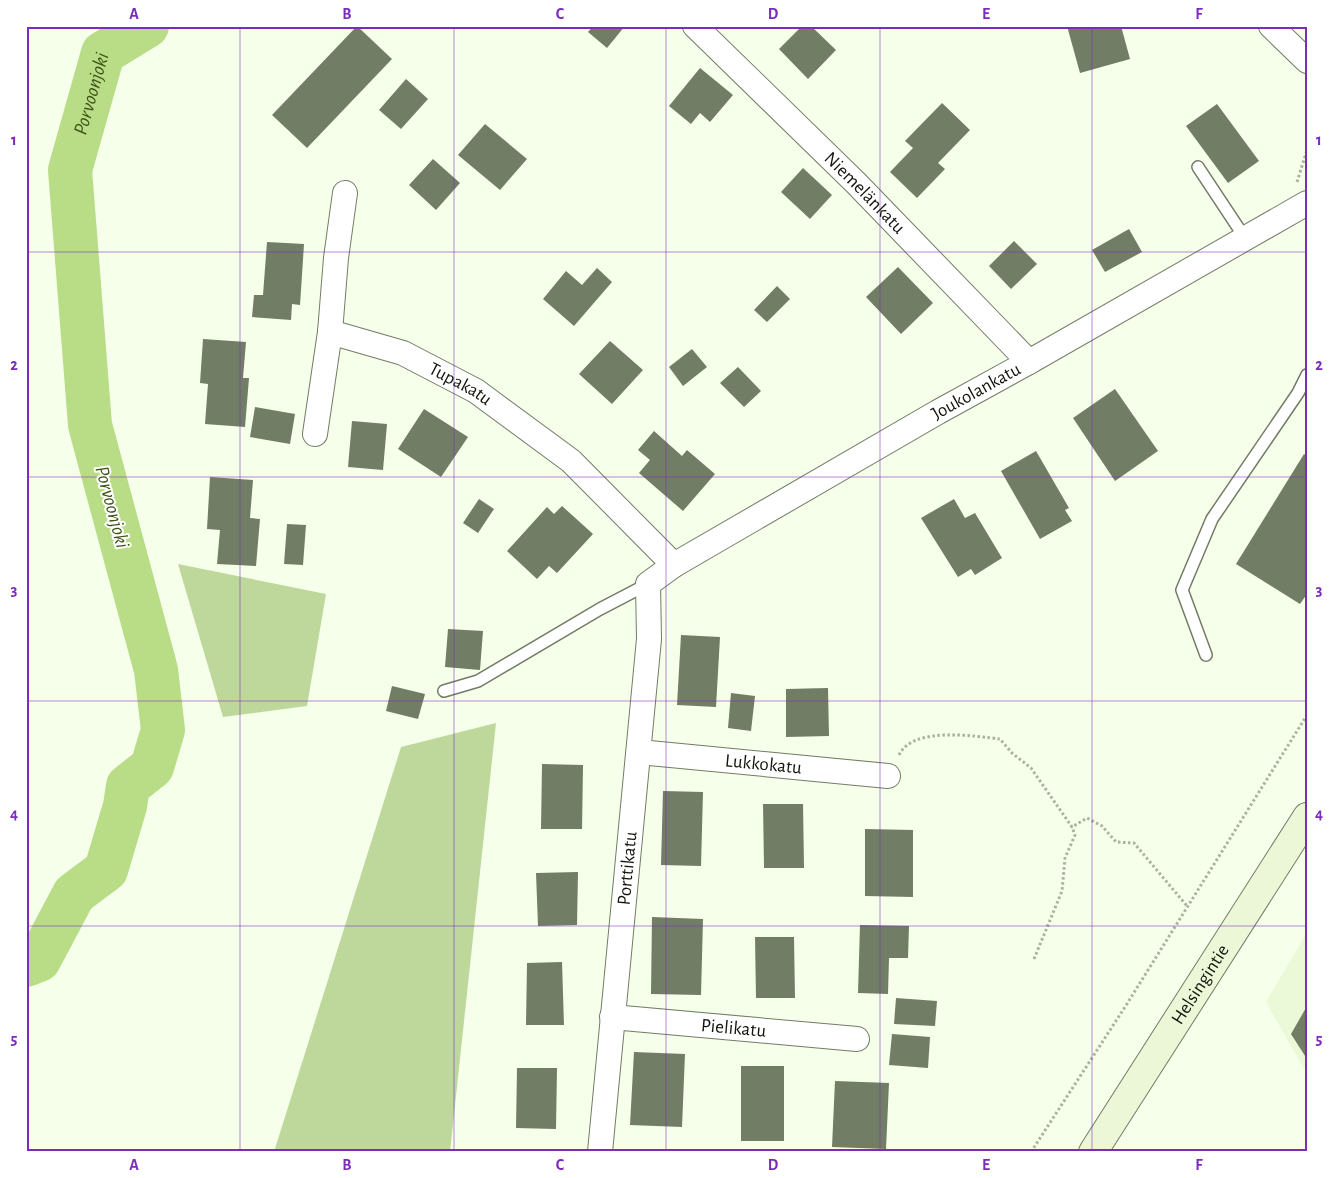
<svg xmlns="http://www.w3.org/2000/svg" width="1333" height="1178" font-family="'Alegreya Sans',sans-serif">
<style>
.built{fill:#ebf9d8}
.green{fill:#bed89b}
.lines{fill:none;stroke-linecap:round;stroke-linejoin:round}
.river{stroke:#b9dd86;stroke-width:44}
.building{fill:#727d65}
.lane-casing{stroke:#727c65;stroke-width:14}
.street-casing{stroke:#727c65;stroke-width:26}
.secondary-casing{stroke:#727c65;stroke-width:30}
.path{stroke:#aab2a1;stroke-width:3;stroke-dasharray:2.5 2.5;stroke-linecap:butt}
.lane{stroke:#fff;stroke-width:11}
.street{stroke:#fff;stroke-width:24}
.secondary{stroke:#ebf7d7;stroke-width:28}
.grid{fill:none;stroke:#7b2cbf;stroke-width:1;stroke-opacity:0.55}
.labels{text-anchor:middle;dominant-baseline:central;stroke-width:4;stroke-linejoin:round;paint-order:stroke}
.street-label{font-size:19px;fill:#12160d;stroke:#fff}
.water-label{font-size:20px;font-style:italic;fill:#3e5317;stroke:#fff}
.neatline{fill:none;stroke:#7b2cbf;stroke-width:2}
.grid-label{font-size:16px;text-anchor:middle;font-weight:bold;fill:#7b2cbf}
</style>
<rect width="100%" height="100%" fill="#f5ffea"/>
<!-- built -->
<path class="built" d="M1307 932V1074L1266 1002Z"/>
<!-- green -->
<g class="green">
<path d="M178 564 326 594 307 706 223 717Z"/>
<path d="M496 723 450 1152H274L401 747Z"/>
</g>
<g class="lines">
<!-- river -->
<path class="river" id="s1" d="M26 965 39 960 74 894 106 870 125 806 128 786 152 767 163 730 156 670 90 425 70 170 103 53 147 26"/>
</g>
<!-- building -->
<g class="building">
<path d="M357 26 392 59 307 148 272 115Z"/>
<path d="M593 26H625L607 48 588 32Z"/>
<path d="M802 26H811L836 50 808 79 779 49Z"/>
<path d="M1067 26H1121L1130 59 1080 73Z"/>
<path d="M700 68 733 95 710 122 700 113 691 124 669 106Z"/>
<path d="M406 79 428 99 401 129 379 110Z"/>
<path d="M942 103 970 130 938 163 945 169 917 198 890 172 913 148 905 141Z"/>
<path d="M1217 104 1259 161 1228 183 1186 126Z"/>
<path d="M485 124 527 159 500 190 458 155Z"/>
<path d="M433 159 460 183 436 210 409 185Z"/>
<path d="M803 168 832 195 810 219 781 192Z"/>
<path d="M1129 229 1142 252 1105 272 1092 250Z"/>
<path d="M1014 241 1037 264 1011 289 989 266Z"/>
<path d="M267 242 304 244 300 305 292 304 291 320 252 317 254 295H263Z"/>
<path d="M898 267 933 303 901 334 866 297Z"/>
<path d="M597 268 612 282 574 326 543 299 566 271 582 285Z"/>
<path d="M777 286 790 299 767 322 754 310Z"/>
<path d="M203 339 246 342 243 378H249L245 427 205 424 208 384 200 383Z"/>
<path d="M610 341 643 370 612 404 579 374Z"/>
<path d="M692 349 707 367 683 386 669 367Z"/>
<path d="M738 367 761 391 744 407 720 383Z"/>
<path d="M1115 389 1158 451 1115 481 1073 418Z"/>
<path d="M255 407 295 414 290 444 250 437Z"/>
<path d="M424 409 468 437 441 477 398 449Z"/>
<path d="M352 421 387 424 383 470 348 467Z"/>
<path d="M654 431 682 456 687 450 715 474 683 511 639 473 650 460 638 450Z"/>
<path d="M1036 451 1069 508 1065 510 1072 521 1040 539 1001 471Z"/>
<path d="M1304 454 1307 456V594L1300 604 1236 564Z"/>
<path d="M210 477 253 480 250 518 260 519 256 566 217 564 220 530 207 529Z"/>
<path d="M479 499 494 509 478 533 463 523Z"/>
<path d="M954 499 965 518 975 513 1002 558 975 575 971 569 958 577 921 518Z"/>
<path d="M562 506 593 534 557 573 549 566 537 579 507 551 547 507 554 514Z"/>
<path d="M287 524 306 525 303 565 284 564Z"/>
<path d="M448 629 483 631 480 670 445 667Z"/>
<path d="M681 635 720 637 716 707 677 705Z"/>
<path d="M392 686 425 694 418 719 386 711Z"/>
<path d="M828 688 829 736 786 737V689Z"/>
<path d="M731 693 755 696 751 731 728 728Z"/>
<path d="M542 764 583 765 582 829H541Z"/>
<path d="M663 791 703 792 701 866 661 865Z"/>
<path d="M763 804H803L804 868H764Z"/>
<path d="M865 829 913 830V897L865 896Z"/>
<path d="M578 872 577 925 538 926 536 873Z"/>
<path d="M652 917 703 919 701 995 651 994Z"/>
<path d="M860 925 909 926 908 958H889L888 994 858 993Z"/>
<path d="M755 937H794L795 998H756Z"/>
<path d="M562 962 564 1025H526L527 963Z"/>
<path d="M896 998 937 1001 935 1026 894 1024Z"/>
<path d="M1307 1006V1059L1291 1034Z"/>
<path d="M892 1034 930 1037 928 1068 889 1065Z"/>
<path d="M634 1052 685 1054 682 1127 630 1125Z"/>
<rect x="741" y="1066" width="43" height="75"/>
<path d="M517 1068H557L556 1129 516 1128Z"/>
<path d="M835 1081 889 1083 886 1149 832 1147Z"/>
</g>
<g class="lines">
<!-- lane casing -->
<g class="lane-casing">
<g id="lane">
<path d="M1198 167 1245 238"/>
<path d="M1206 655 1182 590 1212 519 1298 393 1307 375"/>
<path d="M444 691 478 681 600 609 648 584"/>
</g>
</g>
<!-- street casing -->
<g class="street-casing">
<g id="street">
<path id="s2" d="M695 26 856 183 1029 362"/>
<path d="M1271 26 1307 61"/>
<path id="s3" d="M345 193 336 258 330 332 403 353 476 391 571 461 674 565"/>
<path d="M315 434 330 332"/>
<path id="s4" d="M639 752 888 776"/>
<path id="s5" d="M612 1017 857 1039"/>
<path id="s6" d="M600 1152 649 639 648 584 674 565 938 412 1029 362 1307 203"/>
</g>
</g>
<!-- secondary casing -->
<g class="secondary-casing">
<g id="secondary">
<path id="s7" d="M1093 1152 1307 817"/>
</g>
</g>
<!-- path -->
<g class="path">
<path d="M1297 182 1307 150"/>
<path d="M899 755C913 726 974 736 1000 739L1012 753 1031 768 1072 827 1087 818 1102 826 1116 842 1134 843 1187 906"/>
<path d="M1034 959 1062 891 1065 858 1075 835 1072 827"/>
<path d="M1031 1152 1125 1007 1307 715"/>
</g>
<!-- lane -->
<use href="#lane" class="lane"/>
<!-- street -->
<use href="#street" class="street"/>
<!-- secondary -->
<use href="#secondary" class="secondary"/>
</g>
<!-- grid -->
<path class="grid" d="M240 26V1152M454 26V1152M666 26V1152M880 26V1152M1092 26V1152M26 252H1307M26 477H1307M26 701H1307M26 926H1307"/>
<g class="labels">
<!-- street labels -->
<g class="street-label">
<text stroke="none"><textPath href="#s2" startOffset="238">Niemelänkatu</textPath></text>
<text stroke="none"><textPath href="#s3" startOffset="281">Tupakatu</textPath></text>
<text stroke="none"><textPath href="#s6" startOffset="951">Joukolankatu</textPath></text>
<text stroke="none"><textPath href="#s4" startOffset="125">Lukkokatu</textPath></text>
<text stroke="none"><textPath href="#s6" startOffset="285">Porttikatu</textPath></text>
<text stroke="none"><textPath href="#s7" startOffset="199">Helsingintie</textPath></text>
<text stroke="none"><textPath href="#s5" startOffset="122">Pielikatu</textPath></text>
</g>
<!-- water labels -->
<g class="water-label">
<text stroke="none"><textPath href="#s1" startOffset="934">Porvoonjoki</textPath></text>
<text transform="translate(112 507) rotate(75)">Porvoonjoki</text>
</g>
</g>
<!-- border -->
<rect width="1333" height="1178" fill="none" stroke="#ffffff" stroke-width="55"/>
<rect x="28" y="28" width="1278" height="1122" class="neatline"/>
<g class="grid-label">
<text x="134" y="19">A</text>
<text x="347" y="19">B</text>
<text x="560" y="19">C</text>
<text x="773" y="19">D</text>
<text x="986" y="19">E</text>
<text x="1199" y="19">F</text>
<text x="14" y="145">1</text>
<text x="1319" y="145">1</text>
<text x="14" y="370">2</text>
<text x="1319" y="370">2</text>
<text x="14" y="595">3</text>
<text x="1319" y="595">3</text>
<text x="14" y="819">4</text>
<text x="1319" y="819">4</text>
<text x="14" y="1044">5</text>
<text x="1319" y="1044">5</text>
<text x="134" y="1170">A</text>
<text x="347" y="1170">B</text>
<text x="560" y="1170">C</text>
<text x="773" y="1170">D</text>
<text x="986" y="1170">E</text>
<text x="1199" y="1170">F</text>
</g>
</svg>
